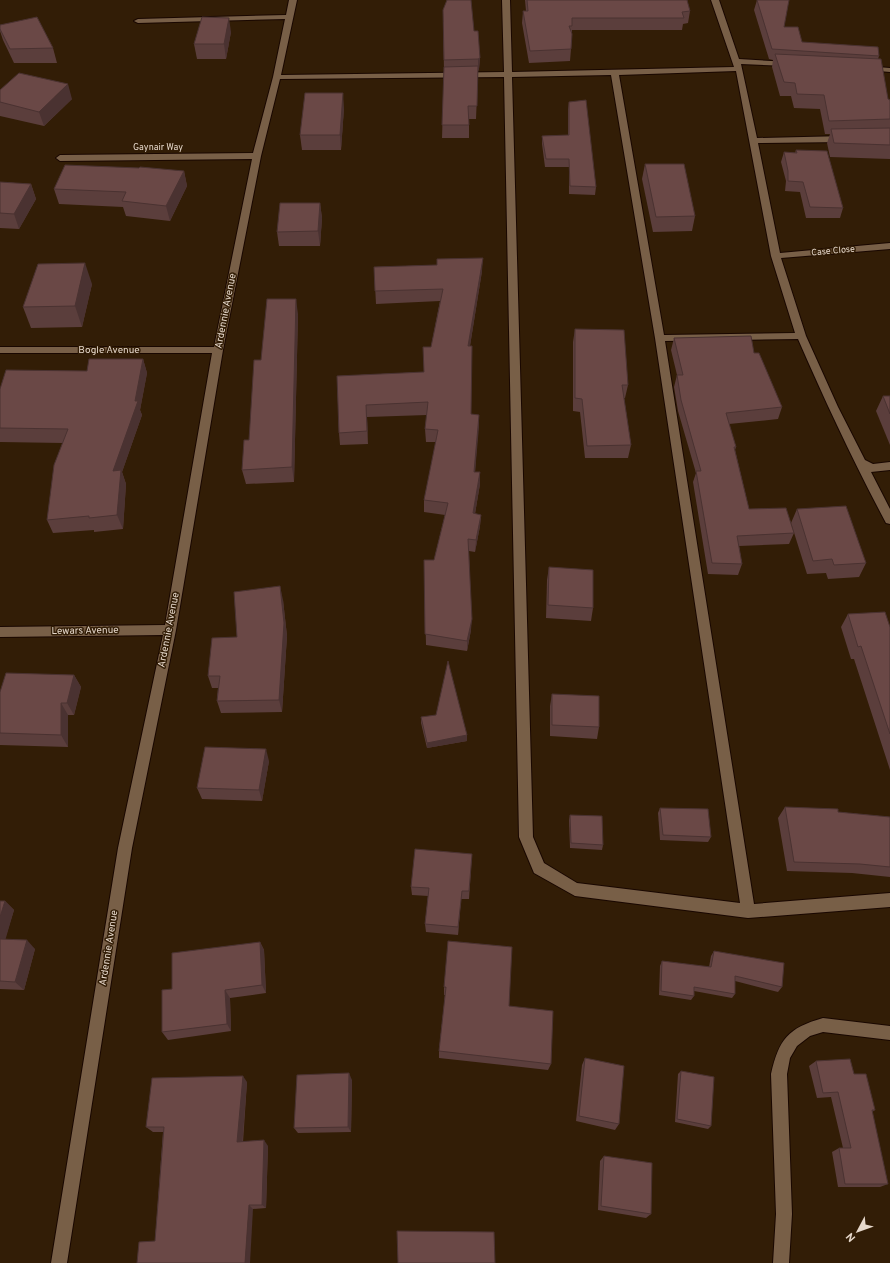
<svg xmlns="http://www.w3.org/2000/svg" width="890" height="1263" font-family="Overpass,sans-serif">
<style>
.lines{fill:none;stroke-linecap:round;stroke-linejoin:round}
.minor-casing{stroke:#190700;stroke-width:2}
.minor{fill:#785f47;fill-rule:evenodd}
.wall{fill:#5b3e3c}
.shaded-wall{fill:#4a3231}
.building{fill:#6a4846;stroke:#4a3231}
.labels{text-anchor:middle;dominant-baseline:central;stroke-width:3;stroke-linejoin:round;paint-order:stroke}
.far-street-label{font-size:9px;fill:#e6d8cb;stroke:#321d06}
.street-label{font-size:10px;fill:#e6d8cb;stroke:#321d06}
</style>
<rect width="100%" height="100%" fill="#321d06"/>
<g class="lines">
<!-- minor casing -->
<g class="minor-casing">
<g id="minor">
<path d="M289 0H297L281 75 504 72 502 0H510L512 72 734 67 711 0H719L739 59 789 62 793 64 789 66 741 64 757 138 845 136 849 139 845 142 758 143 780 253 890 243V249L781 258 806 336 838 407 865 460 873 464 890 462V470L871 472 890 509V524L886 523C854 463 825 401 798 339L665 341 754 904 890 893V907L748 918 575 896 534 873 519 837 504 77 280 79 261 156 223 350 176 630 132 848 67 1263H51L118 848 163 635 0 637V627L165 625 212 353H0V347H214L252 159 60 161 56 158 60 155 253 153 273 77 285 19 138 23 134 21 138 19 286 15ZM736 71 771 256 795 333 664 335 619 75ZM611 75 655 338 740 903 577 883 544 863 533 837 512 77Z"/>
<path d="M864 66 890 68V72L867 70H864Z"/>
<path d="M823 1018 890 1026V1040L823 1032 810 1036 797 1046 790 1058 787 1074 792 1214 789 1263H773L776 1214 771 1074C779 1039 788 1028 823 1018Z"/>
</g>
</g>
<!-- minor -->
<use href="#minor" class="minor"/>
</g>
<!-- wall -->
<g class="wall">
<path d="M525 0H687L690 11 688 23 683 24 682 30H572L571 49 570 61 529 63 522 23 523 11H526Z"/>
<path d="M757 0 784 27 802 42 879 56 878 59 888 99 890 100V159L830 157 827 143 830 134H825L820 109 794 108 791 96H780L772 67 773 60 769 59 754 10Z"/>
<path d="M443 22 474 31 480 58 479 69 478 71 476 119H469V138H442L444 71Z"/>
<path d="M0 25 53 48 57 63H14L3 40 0 31Z"/>
<path d="M231 32 226 59H197L194 44Z"/>
<path d="M0 90 72 99 44 126 0 116Z"/>
<path d="M569 102 596 187 595 195 569 194V167H545L542 144V136L568 135V109Z"/>
<path d="M344 108 341 150H302L300 135Z"/>
<path d="M796 150 843 208 840 218H806L800 192 785 191 786 181 781 162 784 152 795 153Z"/>
<path d="M645 164 695 216 692 231 653 232 642 179Z"/>
<path d="M184 171 187 186 170 221 126 216 123 207 59 204 54 189Z"/>
<path d="M0 182 31 184 36 199 19 229 0 228Z"/>
<path d="M320 203 322 218 320 246H279L277 232Z"/>
<path d="M437 259 482 271 470 346 471 414 479 415 475 472 480 484 475 514 481 515 480 526 475 552 469 551 471 630 467 651 426 645 424 560H434L445 515 424 512V500L436 442H426L425 429 427 415 367 417 368 444 340 445 339 433 337 376 424 372 431 347 440 301 376 304 374 267 437 265Z"/>
<path d="M92 284 82 327 31 328 23 307Z"/>
<path d="M298 314 294 482 246 484 242 470 249 440 261 360Z"/>
<path d="M575 329 628 385 625 398H624L631 445 628 458H585L580 412 573 411V342Z"/>
<path d="M674 338 754 353 782 407 778 419 729 424 736 447 735 450 749 509 794 533 789 544 739 546 742 564 738 575 708 574 693 482 696 473 678 411 674 387 677 375 671 350Z"/>
<path d="M143 359 147 373 140 410 142 415 122 472 126 484 123 529 94 532V530L53 533 47 520 63 443 0 442V389L87 371Z"/>
<path d="M883 396H890V445L876 411Z"/>
<path d="M797 509 866 563 859 577 828 579 826 573 807 574 791 523Z"/>
<path d="M549 567 593 608 591 621 546 618 547 580Z"/>
<path d="M283 600 287 636 282 712 221 713 217 701 218 688H212L208 676 237 637Z"/>
<path d="M848 614 890 627V770L854 659H851L841 627Z"/>
<path d="M74 675 81 687 74 715H68V747L0 745V692Z"/>
<path d="M552 694 599 727 597 739 550 736V706Z"/>
<path d="M421 717 467 735V741L427 748 421 723Z"/>
<path d="M269 761 262 801 202 799 197 788Z"/>
<path d="M785 807 890 817V877L852 873 787 871 778 818Z"/>
<path d="M660 808 711 837 708 842 660 840 658 813Z"/>
<path d="M570 815 603 845 602 850 570 848 569 820Z"/>
<path d="M472 854 469 899H461L458 935 426 932 425 924 428 896 412 895 411 887Z"/>
<path d="M0 901H5L14 910 5 939 35 949 24 990 0 989Z"/>
<path d="M260 942 264 950 266 993 230 998 231 1031 168 1040 162 1032 172 989Z"/>
<path d="M714 951 782 987 778 992 735 981V994L732 998 694 991V996L691 1000 659 995 660 966 662 961 709 967 711 956Z"/>
<path d="M444 987 509 1006 551 1064 548 1070 439 1058V1051L445 995H444Z"/>
<path d="M585 1058 619 1124 615 1130 576 1121 582 1065Z"/>
<path d="M816 1061 854 1074 875 1110 872 1112 888 1184 880 1187H838L832 1152 839 1148H843L831 1097 817 1098 809 1066Z"/>
<path d="M681 1071 711 1126 708 1129 675 1122 678 1074Z"/>
<path d="M352 1080 351 1132 298 1133 294 1128Z"/>
<path d="M247 1082 243 1142 268 1146 266 1208 253 1209 155 1241 163 1132H153L146 1127Z"/>
<path d="M604 1156 651 1214 646 1218 598 1210 600 1161Z"/>
</g>
<!-- shaded-wall -->
<g class="shaded-wall">
<path d="M229 18 231 32 226 59 224 44Z"/>
<path d="M480 58 479 69 478 71V59Z"/>
<path d="M68 84 72 99 44 126 39 112Z"/>
<path d="M343 93 344 108 341 150 340 135Z"/>
<path d="M184 171 187 186 170 221 166 206Z"/>
<path d="M31 184 36 199 19 229 14 214Z"/>
<path d="M320 203 322 218 320 246 318 231Z"/>
<path d="M483 258 482 271 468 358V346Z"/>
<path d="M85 263 92 284 82 327 75 306Z"/>
<path d="M296 299 298 314 294 482 292 467Z"/>
<path d="M143 359 147 373 140 410 142 415 122 472 126 484 123 529 117 515 113 471 135 401Z"/>
<path d="M366 405 367 417 368 444 367 431Z"/>
<path d="M479 415V427L474 484V472Z"/>
<path d="M480 472V484L473 525V513Z"/>
<path d="M481 515 480 526 475 552 476 540Z"/>
<path d="M280 586 283 600 287 636 282 712 279 700Z"/>
<path d="M472 619 471 630 467 651V641Z"/>
<path d="M74 675 81 687 74 715 67 703Z"/>
<path d="M61 703 68 715V747L61 735Z"/>
<path d="M467 735V741L427 748V743Z"/>
<path d="M266 749 269 761 262 801 259 790Z"/>
<path d="M462 891 461 899 458 935V927Z"/>
<path d="M5 901 14 910 3 948 0 945V917Z"/>
<path d="M27 940 35 949 24 990 15 982Z"/>
<path d="M260 942 264 950 266 993 262 985Z"/>
<path d="M225 990 230 998 231 1031 227 1024Z"/>
<path d="M349 1073 352 1080 351 1132 348 1127Z"/>
<path d="M243 1076 247 1082 242 1147 237 1142Z"/>
<path d="M264 1140 268 1146 266 1208 262 1205Z"/>
<path d="M249 1205 253 1209 250 1263H245Z"/>
</g>
<!-- building -->
<g class="building">
<path d="M447 0H471L474 31H478L480 58 478 59 444 60 443 10Z"/>
<path d="M527 0H687L690 11 682 12 684 18H572V26H569L572 34 571 49 530 51 523 11H528Z"/>
<path d="M757 0H789L784 27H798L802 42 878 47 879 56 772 49Z"/>
<path d="M37 17 53 48 10 49 0 29V25Z"/>
<path d="M202 17 229 18 224 44H194Z"/>
<path d="M775 54 881 59 888 99 890 100V119L829 121 824 95 797 94 795 83 784 82Z"/>
<path d="M478 66 477 106H468L469 125H442L444 67Z"/>
<path d="M19 73 68 84 39 112 0 102V90Z"/>
<path d="M305 93H343L340 135H300Z"/>
<path d="M586 100 596 187 570 186 569 159H546L542 136 569 135V102Z"/>
<path d="M890 128V145L834 143 831 129Z"/>
<path d="M796 150 827 151 843 208 810 207 803 182 788 181V171L784 152 797 153Z"/>
<path d="M645 164H684L695 216 656 217Z"/>
<path d="M65 165 139 168 140 167 184 171 166 206 122 201 126 192 54 189Z"/>
<path d="M0 182 31 184 14 214 0 213Z"/>
<path d="M280 203H320L318 231 277 232Z"/>
<path d="M483 258 468 346H472L471 414 479 415 474 472H480L473 513 481 515 476 540 468 539 472 619 467 641 425 634 424 560H434L448 503 424 500 438 430 425 429 428 402 366 405 367 431 339 433 337 376 424 372 423 347H431L443 289 375 291 374 267 437 265V259Z"/>
<path d="M85 263 75 306 23 307 38 264Z"/>
<path d="M267 299H296L292 467 242 470 244 440H249L254 360H261Z"/>
<path d="M575 329 624 330 628 385H622L631 445 587 446 582 399 575 398Z"/>
<path d="M751 336 754 353H759L782 407 726 413 736 447H734L749 509 786 508 794 533 737 536 742 564 712 563 696 471H701L681 400 677 375H683L674 338Z"/>
<path d="M89 359H143L135 401H138L113 471 121 470 117 515 89 518V516L47 520 54 465 68 429 0 428V389L6 370 87 371Z"/>
<path d="M883 396H890V414Z"/>
<path d="M846 506 866 563 834 565 832 559 813 561 797 509Z"/>
<path d="M549 567 593 570V608L548 605Z"/>
<path d="M280 586 284 623 279 700 217 701 220 676H208L212 638 237 637 234 592Z"/>
<path d="M885 612 890 627V734L861 646 858 647 848 614Z"/>
<path d="M448 661 467 735 427 743 421 717 436 715Z"/>
<path d="M6 673 74 675 67 703H61V735L0 733V692Z"/>
<path d="M552 694 599 696V727L552 725Z"/>
<path d="M205 747 266 749 259 790 197 788Z"/>
<path d="M785 807 838 809V812L890 817V867L860 864 794 862Z"/>
<path d="M660 808 708 809 711 837 663 835Z"/>
<path d="M570 815 602 816 603 845 571 843Z"/>
<path d="M415 849 472 854 469 891H462L458 927 425 924 429 888 411 887Z"/>
<path d="M0 901H5L0 917Z"/>
<path d="M0 939 27 940 15 982 0 981Z"/>
<path d="M448 941 512 947 509 1006 553 1011 551 1064 439 1051 446 987H444Z"/>
<path d="M260 942 262 985 225 990 227 1024 162 1032V990L172 989V953Z"/>
<path d="M714 951 784 963 782 987 735 976V994L694 987V996L661 991 662 961 711 967Z"/>
<path d="M585 1058 624 1066 619 1124 579 1116Z"/>
<path d="M850 1059 854 1074H866L875 1110H872L888 1184H845L839 1148H851L838 1092 823 1093 816 1061Z"/>
<path d="M681 1071 714 1077 711 1126 677 1119Z"/>
<path d="M349 1073 348 1127 294 1128 297 1075Z"/>
<path d="M243 1076 237 1142 264 1140 262 1205H249L245 1263H137L139 1242 155 1241 164 1127H146L152 1078Z"/>
<path d="M604 1156 652 1163 651 1214 601 1206Z"/>
<path d="M397 1231 494 1232 495 1263H398Z"/>
</g>
<g class="labels">
<!-- far-street labels -->
<g class="far-street-label">
<text x="158" y="147">Gaynair Way</text>
<text transform="translate(833 251) rotate(-5)">Case Close</text>
</g>
<!-- street labels -->
<g class="street-label">
<text transform="translate(226 311) rotate(-79)">Ardennie Avenue</text>
<text x="109" y="350">Bogle Avenue</text>
<text transform="translate(169 630) rotate(-79)">Ardennie Avenue</text>
<text transform="translate(85 631) rotate(-1)">Lewars Avenue</text>
<text transform="translate(109 948) rotate(-81)">Ardennie Avenue</text>
</g>
</g>
<!-- north arrow -->
<g transform="translate(858 1231) rotate(229)" stroke="#321d06" stroke-width="3" paint-order="stroke">
<path d="M0-3L7 15L0 10L-7 15Z" fill="#e6d8cb"/>
<text y="-6" font-size="11" font-weight="bold" text-anchor="middle" fill="#e6d8cb">N</text>
</g>
</svg>
